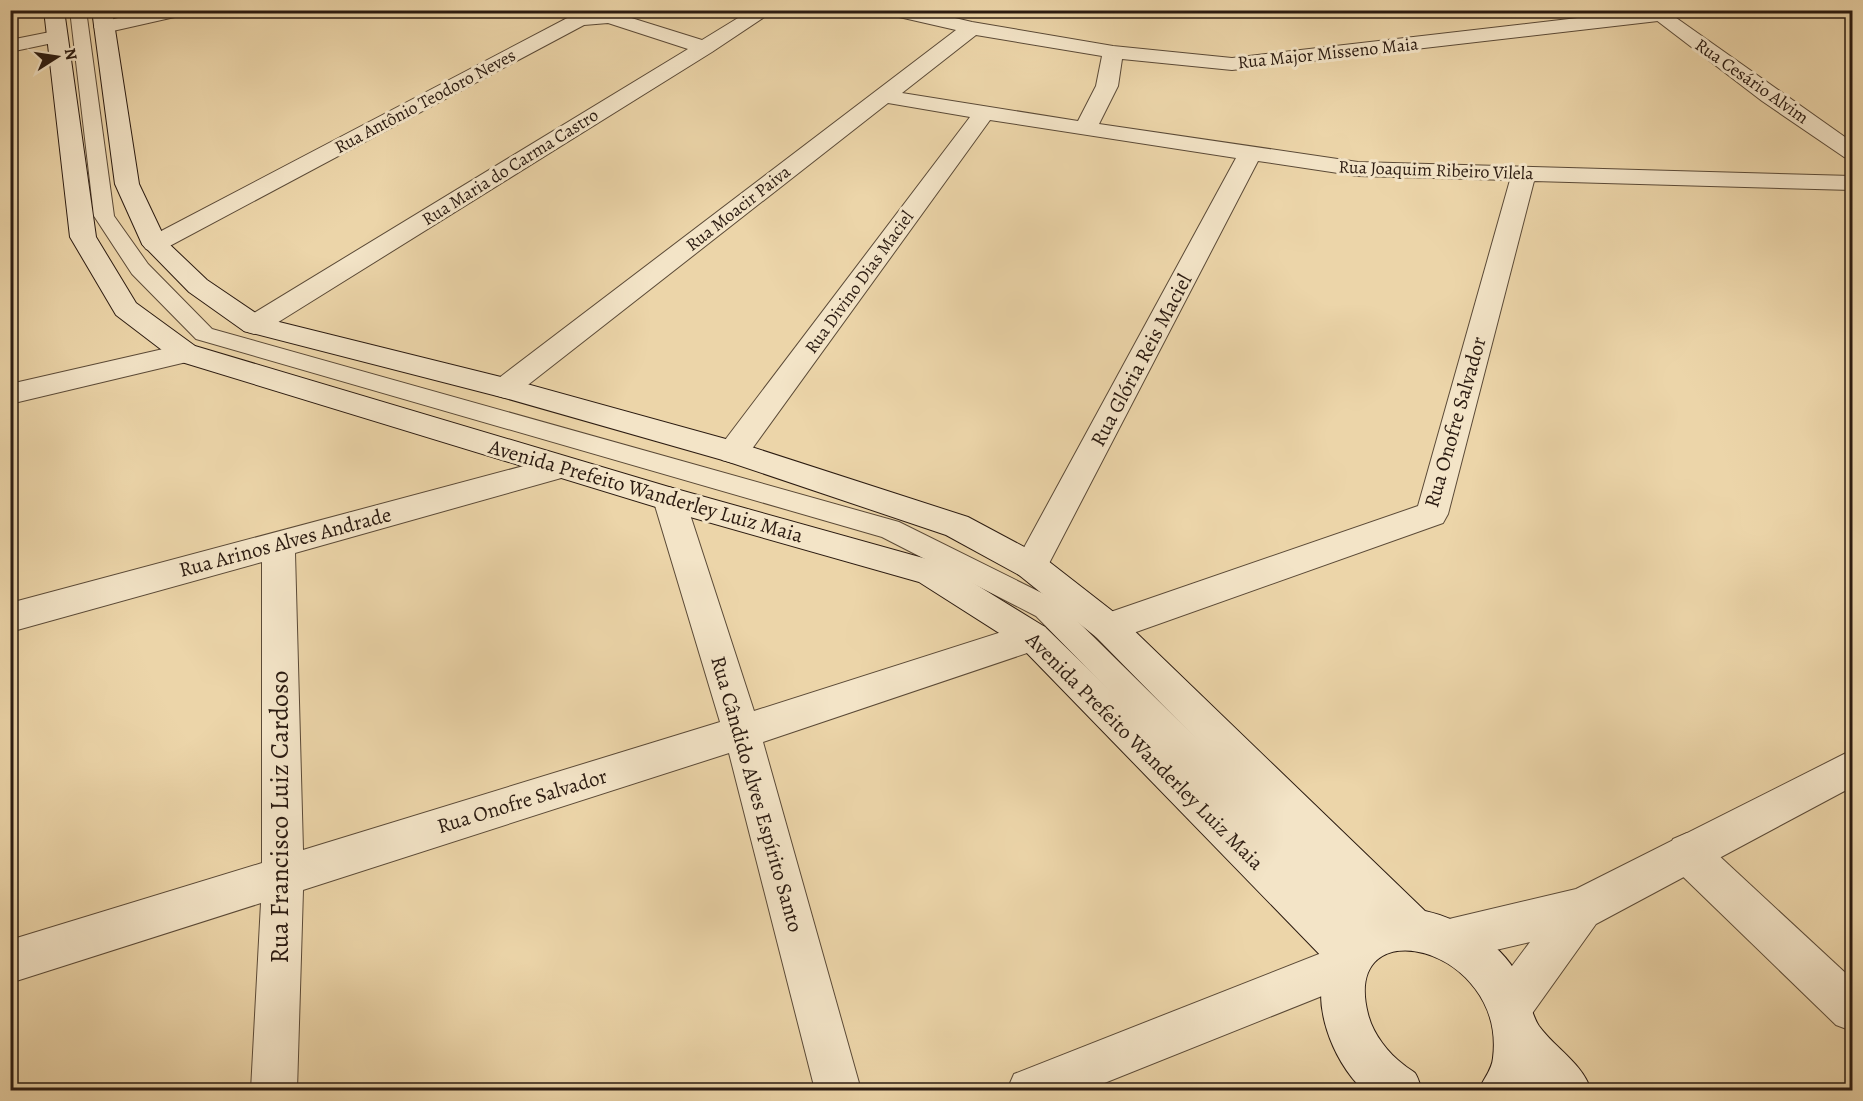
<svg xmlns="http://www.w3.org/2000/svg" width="1863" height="1101" font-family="Alegreya,serif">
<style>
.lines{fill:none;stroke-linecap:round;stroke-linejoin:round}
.pedestrian-casing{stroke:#5b4a37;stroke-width:2}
.minor-casing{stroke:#5b4a37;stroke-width:2}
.tertiary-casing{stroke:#5b4a37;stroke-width:2}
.secondary-casing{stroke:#2b1b11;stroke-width:2}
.pedestrian{fill:#f3e4c7;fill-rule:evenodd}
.minor{fill:#f3e4c7;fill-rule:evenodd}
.tertiary{fill:#f3e4c7;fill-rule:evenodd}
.secondary{fill:#f3e4c7;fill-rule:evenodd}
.labels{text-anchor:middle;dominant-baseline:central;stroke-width:6;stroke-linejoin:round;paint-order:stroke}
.far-street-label{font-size:18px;fill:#2b1b11;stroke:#f3e4c7}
.street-label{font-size:21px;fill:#2b1b11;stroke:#f3e4c7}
.near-street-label{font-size:26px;fill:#2b1b11;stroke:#f3e4c7}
</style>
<rect width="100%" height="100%" fill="#ecd5a9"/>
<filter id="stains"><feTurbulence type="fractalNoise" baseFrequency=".00333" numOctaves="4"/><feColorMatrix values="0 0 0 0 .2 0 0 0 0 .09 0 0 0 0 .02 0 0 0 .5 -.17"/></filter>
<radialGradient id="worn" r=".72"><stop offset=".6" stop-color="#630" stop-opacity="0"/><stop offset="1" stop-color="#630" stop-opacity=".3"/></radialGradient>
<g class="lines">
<!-- pedestrian casing -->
<g class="pedestrian-casing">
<path id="pedestrian" d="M70 10H86L114 216 148 264 212 329 899 522 1056 600 1385 924 1390 936 1385 948 1373 953 1361 948 1036 616 882 537 196 339 132 274 94 216Z"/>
</g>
<!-- minor casing -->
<g class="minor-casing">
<g id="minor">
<path d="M152 10H190L188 14 104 33 97 31 94 27 97 23Z"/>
<path d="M751 10H775L712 52 264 331 254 334 244 331 240 325 244 319 688 49 608 23 584 25 164 249 155 252 146 249 142 244 146 239 573 15 609 11 702 40Z"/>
<path d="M884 10H921L972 22 1113 46 1232 58 1646 10H1664L1668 15 1665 19 1658 21 1232 70 1122 59 1118 86 1099 124 1358 162 1852 176V190L1534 181 1448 514 1443 523 1108 642 1096 637 1091 627 1096 617 1418 506 1510 180 1358 176 1258 161 1043 575 1031 579 1019 575 1014 566 1236 158 990 120 744 460 733 463 722 460 718 452 722 444 970 117 888 103 515 395 505 398 495 395 491 388 495 381 956 30 886 14ZM976 35 1102 56 1096 86 1078 121 902 93Z"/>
<path d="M55 31 62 33 65 37 62 41 10 52V40Z"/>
<path d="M185 344 195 346 199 353 195 360 10 404V384Z"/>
<path d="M561 456 572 459 576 467 572 475 295 553 303 850 720 722 653 499 658 491 669 487 680 491 685 499 754 711 1033 622 1045 627 1051 637 1045 647 763 742 861 1090H815L729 753 303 890 297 1090H251L261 903 10 983V940L262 863V562L10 632V603Z"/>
<path d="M1687 833 1701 839 1852 979V1031L1836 1025 1673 867 1667 853 1673 839Z"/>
<path d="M1347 943 1362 950 1369 965 1362 980 1087 1090H1007L1014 1074Z"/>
</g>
</g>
<!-- tertiary casing -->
<g class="tertiary-casing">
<g id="tertiary">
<path d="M1643 10H1665L1852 142V159L1844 157 1762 101Z"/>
<path d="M1852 750V787L1596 924 1526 1022 1510 1028 1494 1022 1488 1006 1494 990 1530 942 1449 961 1434 955 1428 940 1434 925 1449 919 1576 889Z"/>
</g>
</g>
<!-- secondary casing -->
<g class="secondary-casing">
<path id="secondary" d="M44 10H64L96 237 136 303 195 346 669 487 941 563 1045 627 1352 926 1370 916 1096 637 1019 575 946 535 726 461 505 398 244 331 189 292 142 244 115 184 92 10H112L139 184 166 241 207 280 263 318 505 378 733 441 968 517 1043 557 1120 617 1425 911C1465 920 1504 945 1522 983 1528 995 1532 1016 1539 1026 1556 1049 1582 1063 1591 1090H1537L1532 1085 1529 1090H1479C1483 1079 1492 1070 1493 1058 1507 947 1340 905 1368 1014 1373 1034 1388 1053 1404 1065 1407 1068 1412 1070 1415 1073 1418 1077 1420 1085 1422 1090H1363C1332 1059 1310 1004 1327 962L1021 647 919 582 669 511 175 360 116 315 70 237Z"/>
</g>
<!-- pedestrian -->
<use href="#pedestrian" class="pedestrian"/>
<!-- minor -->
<use href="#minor" class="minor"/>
<!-- tertiary -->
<use href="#tertiary" class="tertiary"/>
<!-- secondary -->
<use href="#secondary" class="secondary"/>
</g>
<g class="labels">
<!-- far-street labels -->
<g class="far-street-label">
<text transform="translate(1328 53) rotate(-6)">Rua Major Misseno Maia</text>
<text transform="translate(1752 81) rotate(35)">Rua Cesário Alvim</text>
<text transform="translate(425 101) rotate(-28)">Rua Antônio Teodoro Neves</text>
<text transform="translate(510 167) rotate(-32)">Rua Maria do Carma Castro</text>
<text transform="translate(1436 170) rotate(2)">Rua Joaquim Ribeiro Vilela</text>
<text transform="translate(738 208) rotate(-38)">Rua Moacir Paiva</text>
<text transform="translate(859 282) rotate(-54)">Rua Divino Dias Maciel</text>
</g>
<!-- street labels -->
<g class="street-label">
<text transform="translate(1141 360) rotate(-62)">Rua Glória Reis Maciel</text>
<text transform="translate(1455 422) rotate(-74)">Rua Onofre Salvador</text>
<text transform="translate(646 491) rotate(16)">Avenida Prefeito Wanderley Luiz Maia</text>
<text transform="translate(285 542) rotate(-15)">Rua Arinos Alves Andrade</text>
<text transform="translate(1145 751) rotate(45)">Avenida Prefeito Wanderley Luiz Maia</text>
<text transform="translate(757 794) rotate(74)">Rua Cândido Alves Espírito Santo</text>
<text transform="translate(522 801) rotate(-17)">Rua Onofre Salvador</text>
</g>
<!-- near-street labels -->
<g class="near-street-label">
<text transform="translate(279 817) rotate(-90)">Rua Francisco Luiz Cardoso</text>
</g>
</g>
<!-- margin -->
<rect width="1863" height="1101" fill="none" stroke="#ecd5a9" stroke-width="36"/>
<rect x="12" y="12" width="1839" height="1077" fill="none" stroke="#2b1b11" stroke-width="3"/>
<rect x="18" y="18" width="1827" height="1065" fill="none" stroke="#2b1b11" stroke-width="1.5"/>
<!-- north arrow -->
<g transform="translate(57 57) rotate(78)" stroke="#f3e4c7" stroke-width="4.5" paint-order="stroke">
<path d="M0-4.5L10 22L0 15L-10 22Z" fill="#2b1b11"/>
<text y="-9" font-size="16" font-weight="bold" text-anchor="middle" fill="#2b1b11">N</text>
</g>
<rect width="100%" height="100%" filter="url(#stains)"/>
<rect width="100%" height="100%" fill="url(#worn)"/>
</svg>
